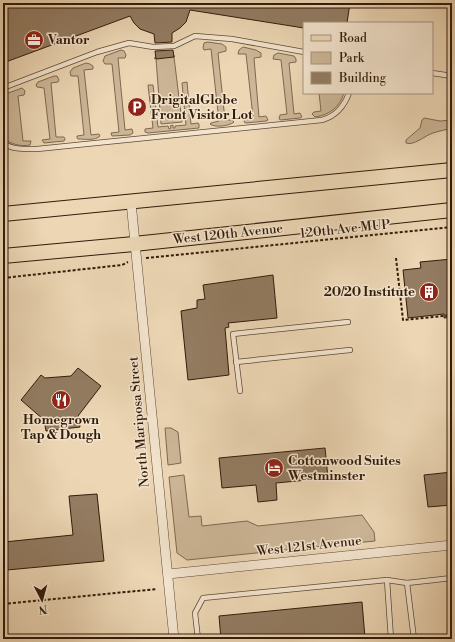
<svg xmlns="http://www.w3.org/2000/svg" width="455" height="642" font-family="'Libre Bodoni',serif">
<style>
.green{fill:#ccb697;stroke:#7f6850}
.building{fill:#937c62;stroke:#321b09}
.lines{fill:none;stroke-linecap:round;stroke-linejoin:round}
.lane-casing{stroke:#604a34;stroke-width:6}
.street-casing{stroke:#604a34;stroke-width:10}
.primary-casing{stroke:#321b09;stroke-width:16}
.path{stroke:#321b09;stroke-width:2;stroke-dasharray:3 2;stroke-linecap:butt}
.lane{stroke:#f3e4ce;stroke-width:4.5}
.street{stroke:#f3e4ce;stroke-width:9}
.primary{stroke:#ecd6b4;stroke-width:14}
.labels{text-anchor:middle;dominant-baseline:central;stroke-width:3;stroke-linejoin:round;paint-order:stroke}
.poi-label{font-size:13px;font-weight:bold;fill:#321b09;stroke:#f3e4ce;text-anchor:start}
.street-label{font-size:13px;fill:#321b09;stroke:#f3e4ce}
</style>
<rect width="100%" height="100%" fill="#ecd6b4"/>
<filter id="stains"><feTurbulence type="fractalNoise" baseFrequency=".005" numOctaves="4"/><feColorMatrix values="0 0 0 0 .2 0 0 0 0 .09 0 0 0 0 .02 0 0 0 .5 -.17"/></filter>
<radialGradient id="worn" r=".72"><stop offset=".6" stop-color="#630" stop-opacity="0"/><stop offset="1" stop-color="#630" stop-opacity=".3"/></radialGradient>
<!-- green -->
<g class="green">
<path d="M207 42 222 44 226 47V51L218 53 225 120H232L234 122C229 126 215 128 210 124L211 123 219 121 211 49 204 50 203 48 204 43Z"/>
<path d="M243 47 256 50 261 53V57L254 58 259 117 266 116 268 120 266 121 246 123 244 122 245 119 253 117 246 54H238L239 50Z"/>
<path d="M121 50 124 51 126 55 125 58H118L125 130 132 129 133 133 130 135 112 136 111 133 119 132 112 64H105L103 61 105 56Z"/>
<path d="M278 53 294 56 296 59V62L289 63 294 114 300 113 302 117 300 118 281 120 279 119 280 115 287 114 281 60 273 59 274 55Z"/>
<path d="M175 56 174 57 182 122 161 124 156 59 154 58Z"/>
<path d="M86 63 90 64 93 66V69L84 70 91 135 99 134 100 136C95 141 85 139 78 139L77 138V136L84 135 78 76H71L70 72 73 68Z"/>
<path d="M54 76H57L59 80 58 82 51 83 56 137H64L65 139 64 141 44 143 42 140 50 139 44 88 37 87 36 85 38 82Z"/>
<path d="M187 82 191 124 198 123 199 124V128L148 133 145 132V129L153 128 148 85H153L158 127 168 126 169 129 171 128 170 126 173 125V128H175V126L186 125 182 83Z"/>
<path d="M22 88 25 91 24 95 18 96 23 141H31L30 145C20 147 11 144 3 138V95Z"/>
<path d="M319 93H344C340 107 329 115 315 117L312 114 314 112 321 111Z"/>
<path d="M424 118 440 121 452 120V128C445 130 439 131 433 133 424 136 414 146 406 143V140L420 128 422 120Z"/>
<path d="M165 428H171L178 432 181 463 168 465Z"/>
<path d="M184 475 189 517 201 516 202 526 247 521 258 526 362 515 374 532 375 541 187 560 177 553 169 477Z"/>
</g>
<!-- building -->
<g class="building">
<path d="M3 3H350L347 23H304V28L190 10 186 22 180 28 172 33V42L155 43 154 34 140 29 134 23 130 16 3 63Z"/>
<path d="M173 50 174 57 156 59 155 51Z"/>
<path d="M452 259V317L444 318V314L408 318 403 270 421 268 420 262Z"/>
<path d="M273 275 277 318 228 323 229 327 225 328 229 375 188 380 181 311 197 308V300L205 299 203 285Z"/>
<path d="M78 368 101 386 78 416 80 427 46 431 44 420 21 400 41 375 45 378 71 376Z"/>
<path d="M325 448 328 478 276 483 277 500 258 502 256 485 222 488 219 458Z"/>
<path d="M452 472V505L428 507 424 475Z"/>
<path d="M97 494 104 561 7 570 4 542 73 535 69 496Z"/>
<path d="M362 602 365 638 221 639 219 616Z"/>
</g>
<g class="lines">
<!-- lane casing -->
<g class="lane-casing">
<g id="lane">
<path d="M432 73 452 76"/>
<path d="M3 88 97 52 129 43 153 47 174 46 195 36 232 39 304 52"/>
<path d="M3 143C13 150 25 149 37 149L322 120C336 116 344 107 349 93"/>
<path d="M236 362 350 350"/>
<path d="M240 391 233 334 348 322"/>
<path d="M387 580 391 639"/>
<path d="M198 639 195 613 203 598 387 580 407 583"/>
<path d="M414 639 407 583 452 578"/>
</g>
</g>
<!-- street casing -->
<g class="street-casing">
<g id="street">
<path d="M131 202 174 639"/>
<path d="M168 574 452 545"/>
</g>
</g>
<!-- primary casing -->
<g class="primary-casing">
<g id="primary">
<path d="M3 214 452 170"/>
<path d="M3 256 134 244 452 210"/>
</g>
</g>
<!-- path -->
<g class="path">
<path d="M146 258 452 227"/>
<path d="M396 258 403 320 452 315"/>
<path d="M3 278 122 265 128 262"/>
<path d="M3 604 157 589"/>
</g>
<!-- lane -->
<use href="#lane" class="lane"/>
<!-- street -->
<use href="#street" class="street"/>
<!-- primary -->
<use href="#primary" class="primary"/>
</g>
<!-- icons -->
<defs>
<g id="office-disc" transform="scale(1)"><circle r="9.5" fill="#8f2418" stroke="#f3e4ce"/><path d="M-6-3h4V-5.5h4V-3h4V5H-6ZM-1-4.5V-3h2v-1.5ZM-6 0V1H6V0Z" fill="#fff"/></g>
<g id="parking-disc" transform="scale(1)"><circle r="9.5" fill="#8f2418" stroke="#f3e4ce"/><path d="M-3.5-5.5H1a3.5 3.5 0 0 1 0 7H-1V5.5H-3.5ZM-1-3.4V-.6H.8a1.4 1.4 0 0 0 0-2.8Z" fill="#fff"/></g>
<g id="building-disc" transform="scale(1)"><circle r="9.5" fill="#8f2418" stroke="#f3e4ce"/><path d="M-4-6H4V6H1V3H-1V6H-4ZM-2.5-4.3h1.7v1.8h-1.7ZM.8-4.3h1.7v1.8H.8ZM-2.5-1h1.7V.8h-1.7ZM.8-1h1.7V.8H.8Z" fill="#fff"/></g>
<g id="restaurant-disc" transform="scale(1)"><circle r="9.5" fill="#8f2418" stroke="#f3e4ce"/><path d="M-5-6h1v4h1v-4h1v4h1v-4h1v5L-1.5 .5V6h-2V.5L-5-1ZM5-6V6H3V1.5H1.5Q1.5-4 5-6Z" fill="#fff"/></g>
<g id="hotel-disc" transform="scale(1)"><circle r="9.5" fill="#8f2418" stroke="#f3e4ce"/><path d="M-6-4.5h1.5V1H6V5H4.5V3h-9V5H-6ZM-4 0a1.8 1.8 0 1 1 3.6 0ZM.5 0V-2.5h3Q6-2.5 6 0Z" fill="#fff"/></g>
</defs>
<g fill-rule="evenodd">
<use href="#office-disc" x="34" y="40"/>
<use href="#parking-disc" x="137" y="107"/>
<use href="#building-disc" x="429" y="292"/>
<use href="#restaurant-disc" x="61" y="400"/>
<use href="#hotel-disc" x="274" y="468"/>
</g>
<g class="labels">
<!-- poi labels -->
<g class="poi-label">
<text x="48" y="40">Vantor</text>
<text x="151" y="100">DrigitalGlobe<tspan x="151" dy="15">Front Visitor Lot</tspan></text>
<text x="415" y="292" text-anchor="end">20/20 Institute</text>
<text x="61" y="420" text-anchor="middle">Homegrown<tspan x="61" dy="15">Tap &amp; Dough</tspan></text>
<text x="288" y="461">Cottonwood Suites<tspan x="288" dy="15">Westminster</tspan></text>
</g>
<!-- street labels -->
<g class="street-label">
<text transform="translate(345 229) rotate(-6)">120th Ave MUP</text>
<text transform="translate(228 234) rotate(-6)">West 120th Avenue</text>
<text transform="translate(139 422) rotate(-95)">North Mariposa Street</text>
<text transform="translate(309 546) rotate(-6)">West 121st Avenue</text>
</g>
</g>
<!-- margin -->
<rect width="455" height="642" fill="none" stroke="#ecd6b4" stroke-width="16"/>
<rect x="4" y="4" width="447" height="634" fill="none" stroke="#321b09" stroke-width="2"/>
<rect x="8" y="8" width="439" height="626" fill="none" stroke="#321b09"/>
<!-- legend -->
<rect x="303" y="22" width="130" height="72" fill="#f3e4ce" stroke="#a6947f"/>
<rect x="311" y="35" width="20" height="6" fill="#ecd6b4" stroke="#a6947f"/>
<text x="339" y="42" font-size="12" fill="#321b09">Road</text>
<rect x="311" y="52" width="20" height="12" fill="#ccb697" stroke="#a6947f"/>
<text x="339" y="62" font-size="12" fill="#321b09">Park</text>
<rect x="311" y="72" width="20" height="12" fill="#937c62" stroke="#a6947f"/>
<text x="339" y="82" font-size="12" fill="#321b09">Building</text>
<!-- north arrow -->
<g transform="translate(42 600) rotate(174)" stroke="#f3e4ce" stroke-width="3" paint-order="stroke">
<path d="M0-3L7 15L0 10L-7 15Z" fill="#321b09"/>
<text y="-6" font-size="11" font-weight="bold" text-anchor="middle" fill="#321b09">N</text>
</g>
<rect width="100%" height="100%" filter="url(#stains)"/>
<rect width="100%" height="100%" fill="url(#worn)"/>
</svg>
